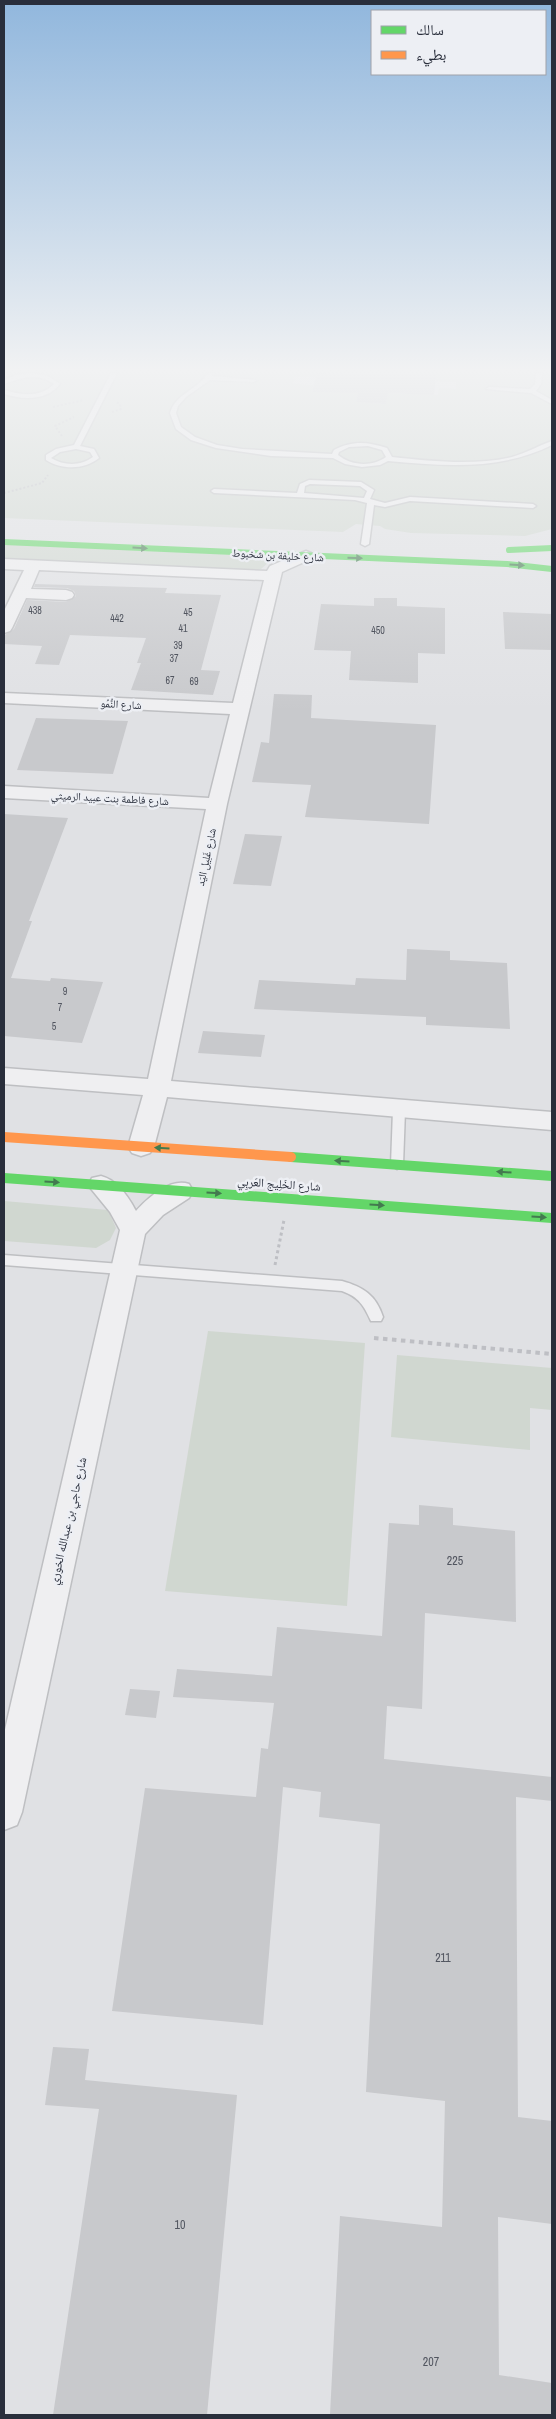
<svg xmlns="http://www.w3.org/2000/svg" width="556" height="2419" font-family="'Archivo Narrow','Noto Naskh Arabic',sans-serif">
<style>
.green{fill:#d0d7d0}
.building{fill:#c8c9cc}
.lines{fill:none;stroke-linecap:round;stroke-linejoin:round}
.lane-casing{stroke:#bebfc2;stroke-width:3}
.street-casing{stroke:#bebfc2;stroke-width:3}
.path-far2{stroke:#bebfc4;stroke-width:2;stroke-dasharray:2 2;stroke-linecap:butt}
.path-far1{stroke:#bebfc4;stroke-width:3;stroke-dasharray:3 3;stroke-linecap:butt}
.path{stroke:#bebfc4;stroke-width:4;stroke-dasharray:4.5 4.5;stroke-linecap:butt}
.lane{fill:#efeff1;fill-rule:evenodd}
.street{fill:#efeff1;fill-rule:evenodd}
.fast-far1{stroke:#63d668;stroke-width:6}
.fast{stroke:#63d668;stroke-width:10}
.slow{stroke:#ff974d;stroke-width:10}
.oneway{fill:#437a4f}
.labels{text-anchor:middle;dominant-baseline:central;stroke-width:5;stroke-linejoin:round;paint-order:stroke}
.number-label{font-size:10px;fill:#525660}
.far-street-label{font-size:11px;fill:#292e3b;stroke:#edeff4}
.street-label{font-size:12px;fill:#292e3b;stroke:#edeff4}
.near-number-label{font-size:12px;fill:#525660}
</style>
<rect width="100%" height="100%" fill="#e0e1e4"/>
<!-- green -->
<g class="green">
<path d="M10 373H317L316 377 295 376 293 384 313 385 312 392 358 393 356 402 386 404 388 393 438 395 439 388 456 389V382L436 381V375L398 373H552V529L525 536 411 533 385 529 380 526 356 524 343 532 4 518V382H11L15 375H9Z"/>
<path d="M4 544 259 556 269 562 261 569 248 571 4 560Z"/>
<path d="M4 1201 108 1210 116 1228 110 1240 96 1248 4 1241Z"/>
<path d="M208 1331 365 1343 347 1606 165 1591Z"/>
<path d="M397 1355 552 1368V1410L530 1408V1450L391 1437Z"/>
</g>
<!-- building -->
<g class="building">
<path d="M317 373 436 375 434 395 388 393 386 404 356 402 358 393 312 392Z"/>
<path d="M35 584 167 588 165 593 221 595 201 670 220 671 213 695 131 690 141 663H137L146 638 70 635 59 665 35 664 42 646 4 644 5 635 14 629 27 600 66 602 76 596 74 591 67 588 34 587Z"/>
<path d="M374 598H397V606L445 608V654L418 653V683L349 680 351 651 314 650 321 604 374 606Z"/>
<path d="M503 612 552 614V650L505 649Z"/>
<path d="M274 694 312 695 311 718 436 725 429 824 305 817 311 785 252 782 261 742 269 743Z"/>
<path d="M36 718 128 721 113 774 17 770Z"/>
<path d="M4 814 68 818 29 921H32L11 978 50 981 51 978 103 982 82 1043 4 1036Z"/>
<path d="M245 834 282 836 271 886 233 884Z"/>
<path d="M407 949 450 951V960L507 963 510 1029 426 1025V1017L254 1009 259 980 355 985 356 978 406 980Z"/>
<path d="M203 1031 265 1035 261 1057 198 1053Z"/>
<path d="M419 1505 453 1508V1525L515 1531 516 1622 425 1613 422 1709 387 1706 384 1759 552 1777V1801L516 1797 518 2117 552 2121V2224L498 2217 499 2375 552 2383V2415H330L340 2216 442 2227 445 2101 366 2092 380 1824 319 1817 321 1792 283 1787 263 2025 112 2011 145 1788 256 1797 261 1748 268 1749 274 1703 173 1697 177 1669 272 1676 277 1627 382 1636 389 1523 419 1525Z"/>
<path d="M130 1689 160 1691 156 1718 125 1715Z"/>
<path d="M53 2047 89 2049 85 2080 237 2095 207 2415H53L99 2109 45 2105Z"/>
</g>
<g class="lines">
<!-- lane casing -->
<g class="lane-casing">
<g id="lane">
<path d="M31 373 48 376 60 384C47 401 23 400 4 394V390C20 395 41 398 54 384 37 372 21 378 4 384V380L16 375Z"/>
<path d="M111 373H117L80 446 94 449 99 458C84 470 62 470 46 460V455L56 449 74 445ZM76 449 90 452 93 457C81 466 64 466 51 458L60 452Z"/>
<path d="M208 373H214L212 376 257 380 254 382 210 380 186 397 178 406 176 413 181 427 195 437 217 445 242 449 332 454 334 450C353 440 368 442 387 448L392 457C431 461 473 466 512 457 526 453 538 446 552 441V445C500 471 444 466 388 461L380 465 362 467 345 464 333 458 271 456 216 448 191 440 176 429 170 413C176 393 198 390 208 373ZM368 446 382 450 386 457C372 467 352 466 338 455L339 452 349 447Z"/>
<path d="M536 373H542L541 384 536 391 552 400V404L531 393 486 389 489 387 530 389 535 384Z"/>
<path d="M309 480 361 482 374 490 370 499 385 503 410 497 533 504 536 506 533 508 410 501 385 507 374 505 369 544 365 546 361 544 367 503 355 500 214 493 211 491 214 489 297 493 300 484ZM310 484 360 486 367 491 364 498 304 493 305 486Z"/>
<path d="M399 1106 405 1110 403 1165 397 1169 391 1165 393 1110Z"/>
<path d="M4 1255 342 1281C363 1287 376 1295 383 1317L381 1321H371C364 1306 359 1297 342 1291L4 1265Z"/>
</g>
</g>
<!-- street casing -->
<g class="street-casing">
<g id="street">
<path d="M306 551 311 553 314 556 311 559 282 572 227 804 171 1081 552 1112V1130L167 1097 154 1147 150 1153 141 1156 132 1153 128 1147 143 1095 4 1084V1068L148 1079 206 809 4 798V786L209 798 230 714 4 703V693L233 703 264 580 39 570 31 589 66 590 72 592 74 595 72 598 66 600 26 598 12 628 10 631 4 633V611L24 570 4 569V559L267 571 270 566Z"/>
<path d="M101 1176C117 1180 128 1196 136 1211 149 1197 170 1178 189 1184L193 1191 189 1198 163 1215 145 1234 22 1812 17 1825 4 1830V1734L120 1230 110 1212 88 1185 92 1178Z"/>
</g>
</g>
<!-- path-far2 -->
<g class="path-far2">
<path d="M53 407 84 400"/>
<path d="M112 412 121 409 120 404 116 402"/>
<path d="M62 436 55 426 74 417"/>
<path d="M4 493 42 483 48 475"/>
</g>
<!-- path-far1 -->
<path class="path-far1" d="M275 1265 284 1220"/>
<!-- path -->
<path class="path" d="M374 1338 552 1354"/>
<!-- lane -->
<use href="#lane" class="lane"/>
<!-- street -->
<use href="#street" class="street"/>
<!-- fast-far1 -->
<g class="fast-far1">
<path d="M4 542 507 564 552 569"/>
<path d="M509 550 552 548"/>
</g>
<!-- fast -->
<g class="fast">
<path d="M291 1157 552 1176"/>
<path d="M4 1178 552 1218"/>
</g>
<!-- slow -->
<path class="slow" d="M4 1137 291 1157"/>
</g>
<!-- one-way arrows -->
<defs><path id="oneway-solid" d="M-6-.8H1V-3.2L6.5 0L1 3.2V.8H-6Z" transform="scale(1.25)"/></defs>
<g class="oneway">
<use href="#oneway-solid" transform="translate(140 548) rotate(3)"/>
<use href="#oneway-solid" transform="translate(355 558) rotate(2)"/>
<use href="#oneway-solid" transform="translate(517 565) rotate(4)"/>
<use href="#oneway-solid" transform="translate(162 1148) rotate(-176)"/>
<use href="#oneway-solid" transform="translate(342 1161) rotate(-176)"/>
<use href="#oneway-solid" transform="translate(504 1172) rotate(-176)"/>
<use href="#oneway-solid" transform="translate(52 1182) rotate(4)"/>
<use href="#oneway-solid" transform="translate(214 1193) rotate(4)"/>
<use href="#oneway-solid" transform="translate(377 1205) rotate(4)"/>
<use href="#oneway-solid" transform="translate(539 1217) rotate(4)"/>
</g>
<!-- sky -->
<linearGradient id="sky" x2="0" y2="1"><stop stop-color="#91b7dd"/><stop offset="0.52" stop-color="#f1f2f3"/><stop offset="1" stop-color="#f1f2f3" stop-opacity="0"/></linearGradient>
<rect width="556" height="711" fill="url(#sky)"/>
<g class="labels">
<!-- number labels -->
<g class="number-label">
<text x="35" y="610">438</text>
<text x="188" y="612">45</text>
<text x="117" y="618">442</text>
<text x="183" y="628">41</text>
<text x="378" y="630">450</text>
<text x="178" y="645">39</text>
<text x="174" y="658">37</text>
<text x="170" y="680">67</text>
<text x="194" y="681">69</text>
<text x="65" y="991">9</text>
<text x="60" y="1007">7</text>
<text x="54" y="1026">5</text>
</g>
<!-- far-street labels -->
<g class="far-street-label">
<text transform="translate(278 555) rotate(3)">شارع خليفة بن شخبوط</text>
<text transform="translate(121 704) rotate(3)">شارع النُّمُو</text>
<text transform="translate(110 798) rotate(3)">شارع فاطمة بنت عبيد الرميثي</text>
<text transform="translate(206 857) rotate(-78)">شارع غَلِيل اليَد</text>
</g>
<!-- street labels -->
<g class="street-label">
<text transform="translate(279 1184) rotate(4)">شارع الخَلِيج العَربِي</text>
<text transform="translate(68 1521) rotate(-77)">شارع حاجي بن عبدالله الخوري</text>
</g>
<!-- near-number labels -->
<g class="near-number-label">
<text x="455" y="1561">225</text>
<text x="443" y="1958">211</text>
<text x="180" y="2225">10</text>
<text x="431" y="2362">207</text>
</g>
</g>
<!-- border -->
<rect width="556" height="2419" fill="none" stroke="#292e3b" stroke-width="10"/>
<!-- legend -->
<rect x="371" y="10" width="175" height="65" fill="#edeff4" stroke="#9fa2aa"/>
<rect x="381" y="26" width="25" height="8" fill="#63d668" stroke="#9fa2aa"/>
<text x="416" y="35" font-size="15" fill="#292e3b">سالك</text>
<rect x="381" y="51" width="25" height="8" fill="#ff974d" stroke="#9fa2aa"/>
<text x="416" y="60" font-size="15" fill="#292e3b">بطيء</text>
</svg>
